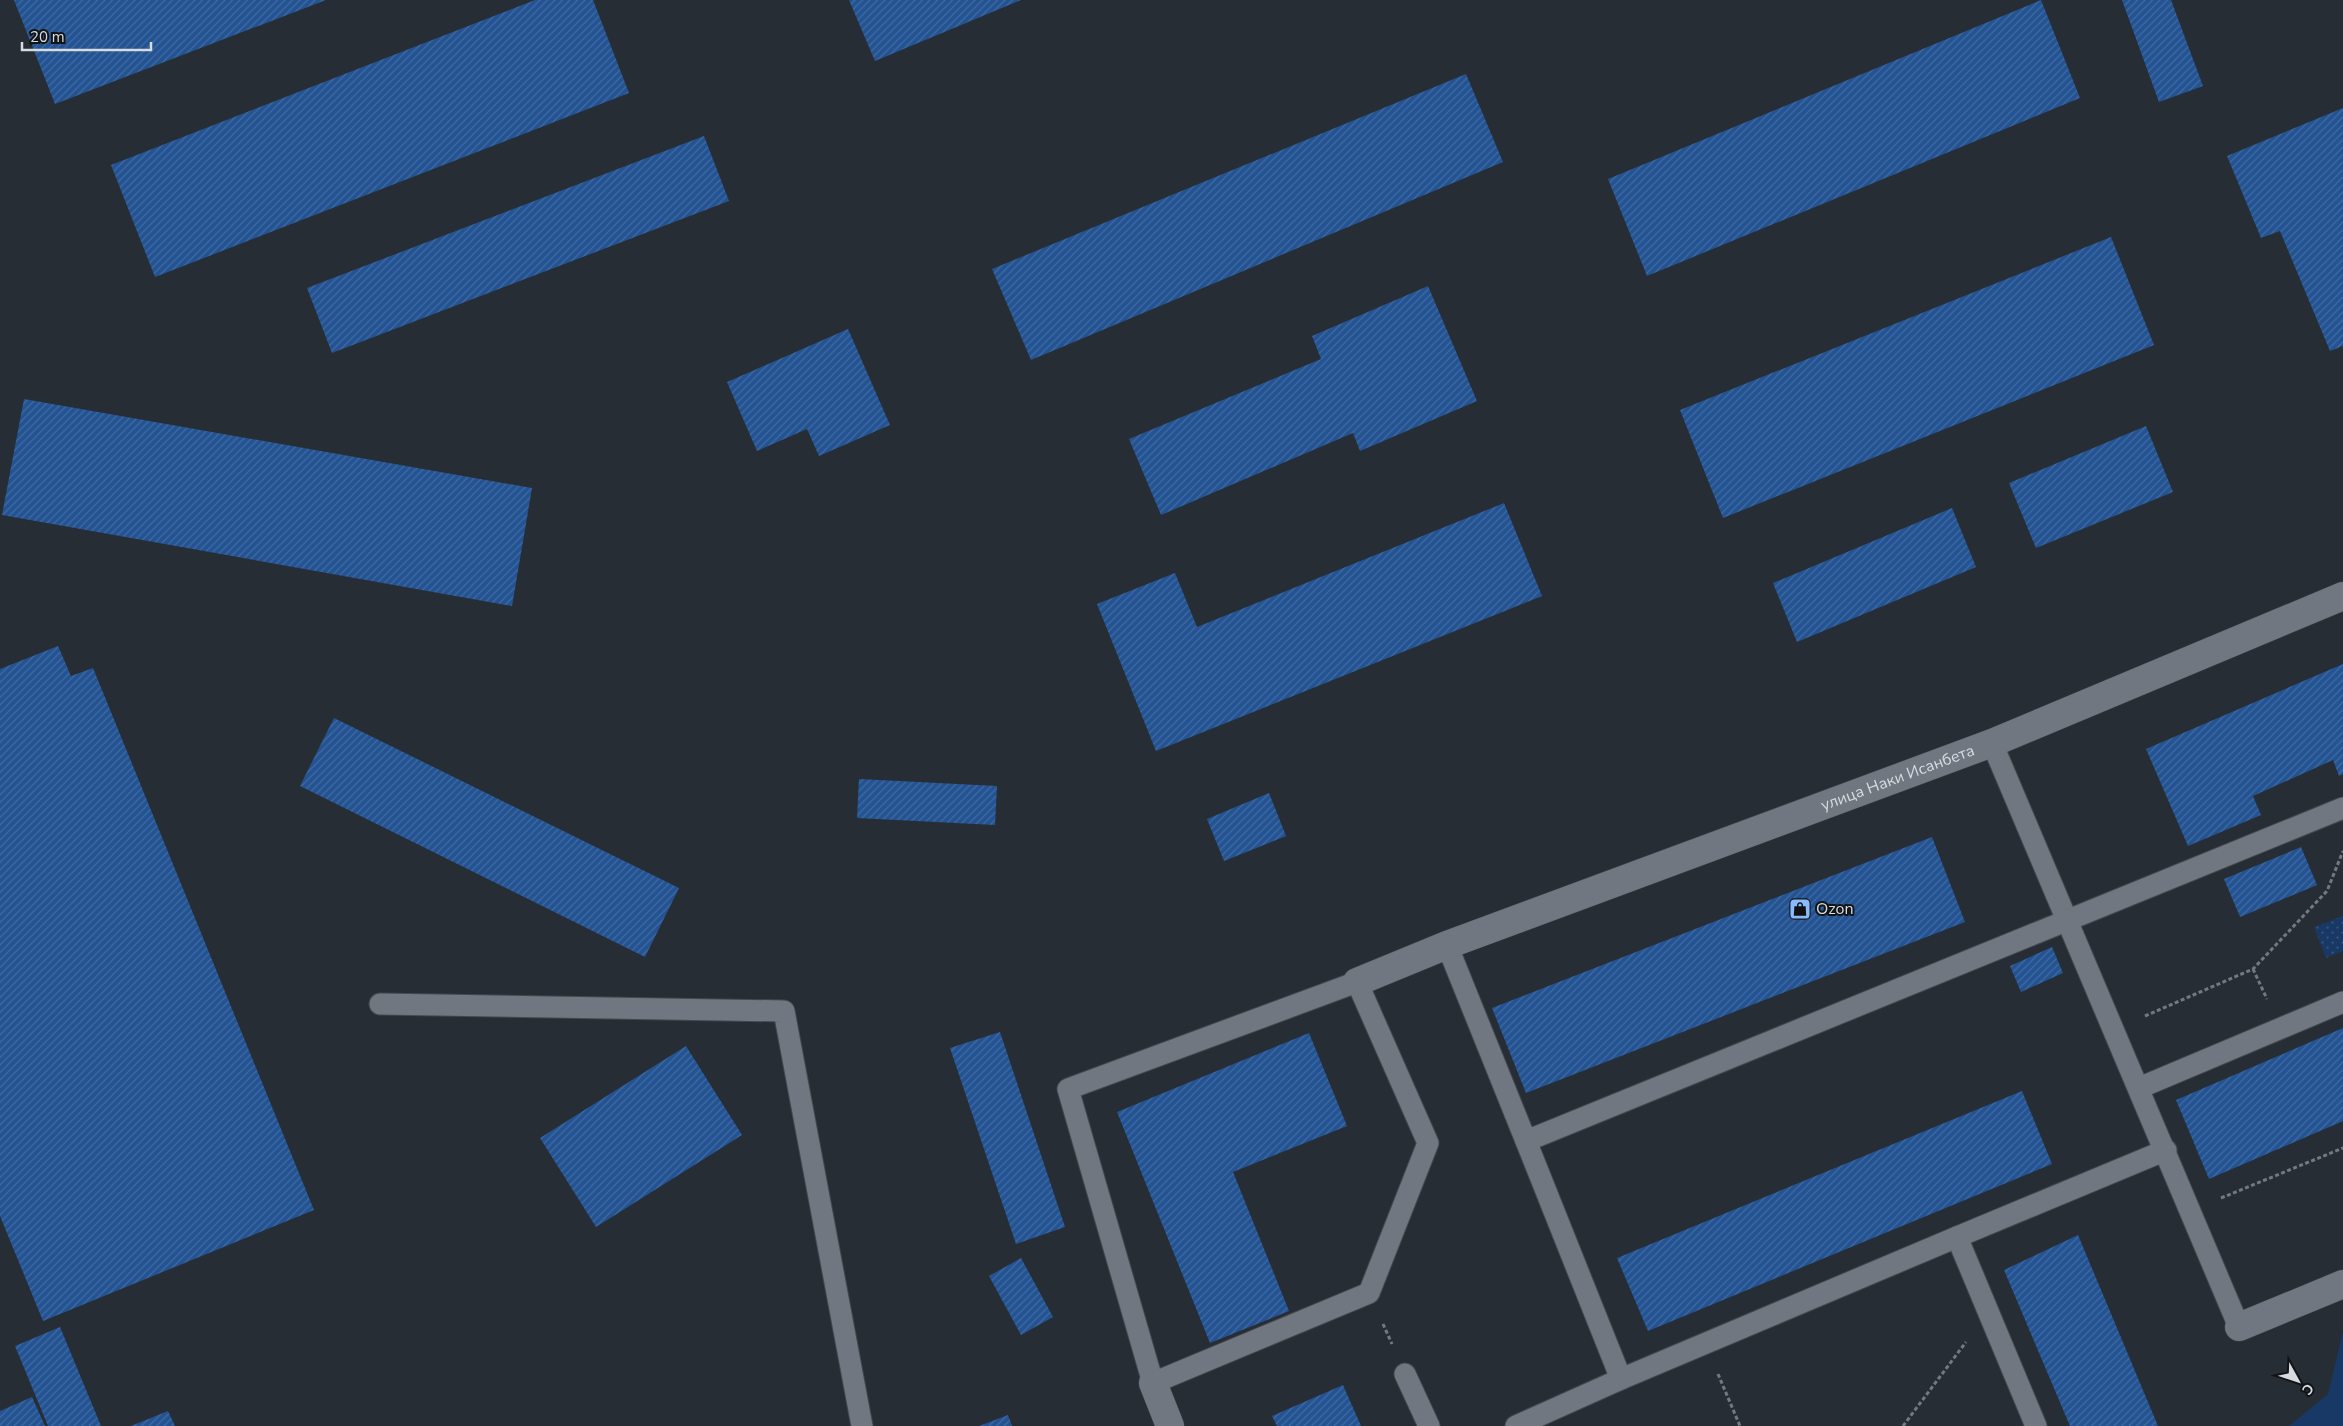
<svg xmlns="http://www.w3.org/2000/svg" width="2343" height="1426" font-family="'Nunito Sans',sans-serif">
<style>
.green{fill:#183965}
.park{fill:url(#park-dots)}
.building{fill:url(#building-hatch)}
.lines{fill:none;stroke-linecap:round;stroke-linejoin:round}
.lane-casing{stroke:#44484f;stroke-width:23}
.street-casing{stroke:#44484f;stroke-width:29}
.path{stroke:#74797f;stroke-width:3;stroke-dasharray:4 2.5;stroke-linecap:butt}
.lane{stroke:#707780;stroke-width:21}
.street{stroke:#707780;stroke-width:28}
.labels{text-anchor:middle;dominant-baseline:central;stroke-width:4;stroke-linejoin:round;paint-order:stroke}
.street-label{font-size:16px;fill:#d7dbe0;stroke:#121518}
.poi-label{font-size:16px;fill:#d7dbe0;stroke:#121518;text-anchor:start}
</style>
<defs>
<pattern id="park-dots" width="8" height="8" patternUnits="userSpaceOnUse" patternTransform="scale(1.25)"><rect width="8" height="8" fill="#183965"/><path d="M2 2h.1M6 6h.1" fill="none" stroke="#39557b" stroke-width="1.8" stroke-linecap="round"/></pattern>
<pattern id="building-hatch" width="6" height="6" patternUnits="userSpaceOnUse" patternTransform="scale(1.25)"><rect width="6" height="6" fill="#235392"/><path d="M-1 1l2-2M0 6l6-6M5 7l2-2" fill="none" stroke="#426ba1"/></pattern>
</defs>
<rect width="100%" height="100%" fill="#272d34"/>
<!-- green -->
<path class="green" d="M2343 1332V1426H2289L2328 1394Z"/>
<!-- park -->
<path class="park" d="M2343 916V951L2326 958 2314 927Z"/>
<!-- building -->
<g class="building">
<path d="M14 0H326L55 104Z"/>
<path d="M535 0H593L629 93 155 277 111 165Z"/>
<path d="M849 0H1021L875 61Z"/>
<path d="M2041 0 2080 98 1647 276 1608 179Z"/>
<path d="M2122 0H2171L2203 86 2159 102Z"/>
<path d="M1466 74 1503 162 1031 360 992 269Z"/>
<path d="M2343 108V346L2330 351 2280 231 2261 238 2227 156Z"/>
<path d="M704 136 729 201 332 353 307 288Z"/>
<path d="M2111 237 2154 345 1723 518 1680 410Z"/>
<path d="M1428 286 1477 401 1360 451 1353 433 1161 515 1129 439 1321 359 1312 336Z"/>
<path d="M848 329 890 425 819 456 807 429 757 451 727 382Z"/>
<path d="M24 399 532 488 512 606 2 515Z"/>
<path d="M2146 426 2173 492 2036 548 2009 483Z"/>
<path d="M1504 503 1542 596 1156 751 1097 604 1175 573 1197 627Z"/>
<path d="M1952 508 1976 567 1797 642 1773 583Z"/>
<path d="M58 646 71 676 93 668 314 1210 43 1321 0 1216V669Z"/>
<path d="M2343 664V774L2339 776 2333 760 2253 796 2261 815 2188 846 2146 749Z"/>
<path d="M334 718 679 888 645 957 300 786Z"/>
<path d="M859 779 997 786 995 825 857 818Z"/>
<path d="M1269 793 1286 836 1224 861 1207 819Z"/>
<path d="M1932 837 1965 922 1526 1093 1492 1008Z"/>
<path d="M2301 847 2317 885 2240 917 2224 879Z"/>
<path d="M2052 947 2063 973 2021 992 2010 966Z"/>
<path d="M2343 1028V1121L2209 1179 2176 1100Z"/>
<path d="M1000 1032 1065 1227 1016 1244 950 1048Z"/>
<path d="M1309 1033 1347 1126 1233 1172 1289 1311 1210 1343 1117 1112Z"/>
<path d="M686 1046 742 1135 596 1227 540 1138Z"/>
<path d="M2022 1091 2052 1164 1648 1331 1617 1258Z"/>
<path d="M2078 1235 2158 1426H2070L2004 1270Z"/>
<path d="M1021 1258 1053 1317 1021 1335 989 1276Z"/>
<path d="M60 1327 101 1426H48L15 1346Z"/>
<path d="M1343 1385 1361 1426H1277L1272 1416Z"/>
<path d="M32 1397 45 1426H0V1411Z"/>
<path d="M168 1411 175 1426H131Z"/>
<path d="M1008 1415 1012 1426H979Z"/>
</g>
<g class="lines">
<!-- lane casing -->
<g class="lane-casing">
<g id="lane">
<path d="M1992 743 2239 1327"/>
<path d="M1447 945 1526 1141 2343 808"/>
<path d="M1357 982 1428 1143 1369 1293 1153 1383 1068 1089Z"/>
<path d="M380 1004 784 1011 862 1426"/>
<path d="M2139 1088 2343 1002"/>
<path d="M1526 1141 1621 1379"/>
<path d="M1405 1374 1429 1426"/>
<path d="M1516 1426 1621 1379 1957 1237"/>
<path d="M2036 1426 1957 1237 2166 1150"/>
</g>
</g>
<!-- street casing -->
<g class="street-casing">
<g id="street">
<path id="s1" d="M1357 982 1447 945 1992 743 2343 596"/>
<path d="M2239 1327 2343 1284"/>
<path d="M1153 1383 1170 1426"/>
</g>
</g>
<!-- path -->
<g class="path">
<path d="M2253 969 2267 999"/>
<path d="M2145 1016 2253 969 2327 891 2343 851"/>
<path d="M2221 1198 2343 1148"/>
<path d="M1383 1324 1392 1344"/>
<path d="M1718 1374 1740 1426"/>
<path d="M1903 1426 1966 1342"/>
</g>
<!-- lane -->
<use href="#lane" class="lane"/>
<!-- street -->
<use href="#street" class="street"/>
</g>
<!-- icons -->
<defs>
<g id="shop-square" transform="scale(1.125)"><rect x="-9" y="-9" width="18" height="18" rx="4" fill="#8abafc" stroke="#121518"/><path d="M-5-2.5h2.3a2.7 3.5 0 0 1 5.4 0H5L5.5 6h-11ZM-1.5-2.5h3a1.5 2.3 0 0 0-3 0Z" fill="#111"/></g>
</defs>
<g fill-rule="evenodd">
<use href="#shop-square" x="1800" y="909"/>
</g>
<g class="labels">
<!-- street labels -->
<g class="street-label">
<text stroke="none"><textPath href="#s1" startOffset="578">улица Наки Исанбета</textPath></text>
</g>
<!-- poi labels -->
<g class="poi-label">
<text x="1816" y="909">Ozon</text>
</g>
</g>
<!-- north arrow -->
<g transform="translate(2298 1381) rotate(130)" stroke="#121518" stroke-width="4" paint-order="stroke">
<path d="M0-4L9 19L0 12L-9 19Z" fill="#d7dbe0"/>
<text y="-8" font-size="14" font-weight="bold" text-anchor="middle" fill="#d7dbe0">С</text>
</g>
<!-- scale -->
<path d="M22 42v8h129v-8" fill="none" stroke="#d7dbe0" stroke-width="2.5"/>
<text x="30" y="42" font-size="15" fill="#d7dbe0" stroke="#121518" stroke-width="4" paint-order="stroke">20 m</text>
</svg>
